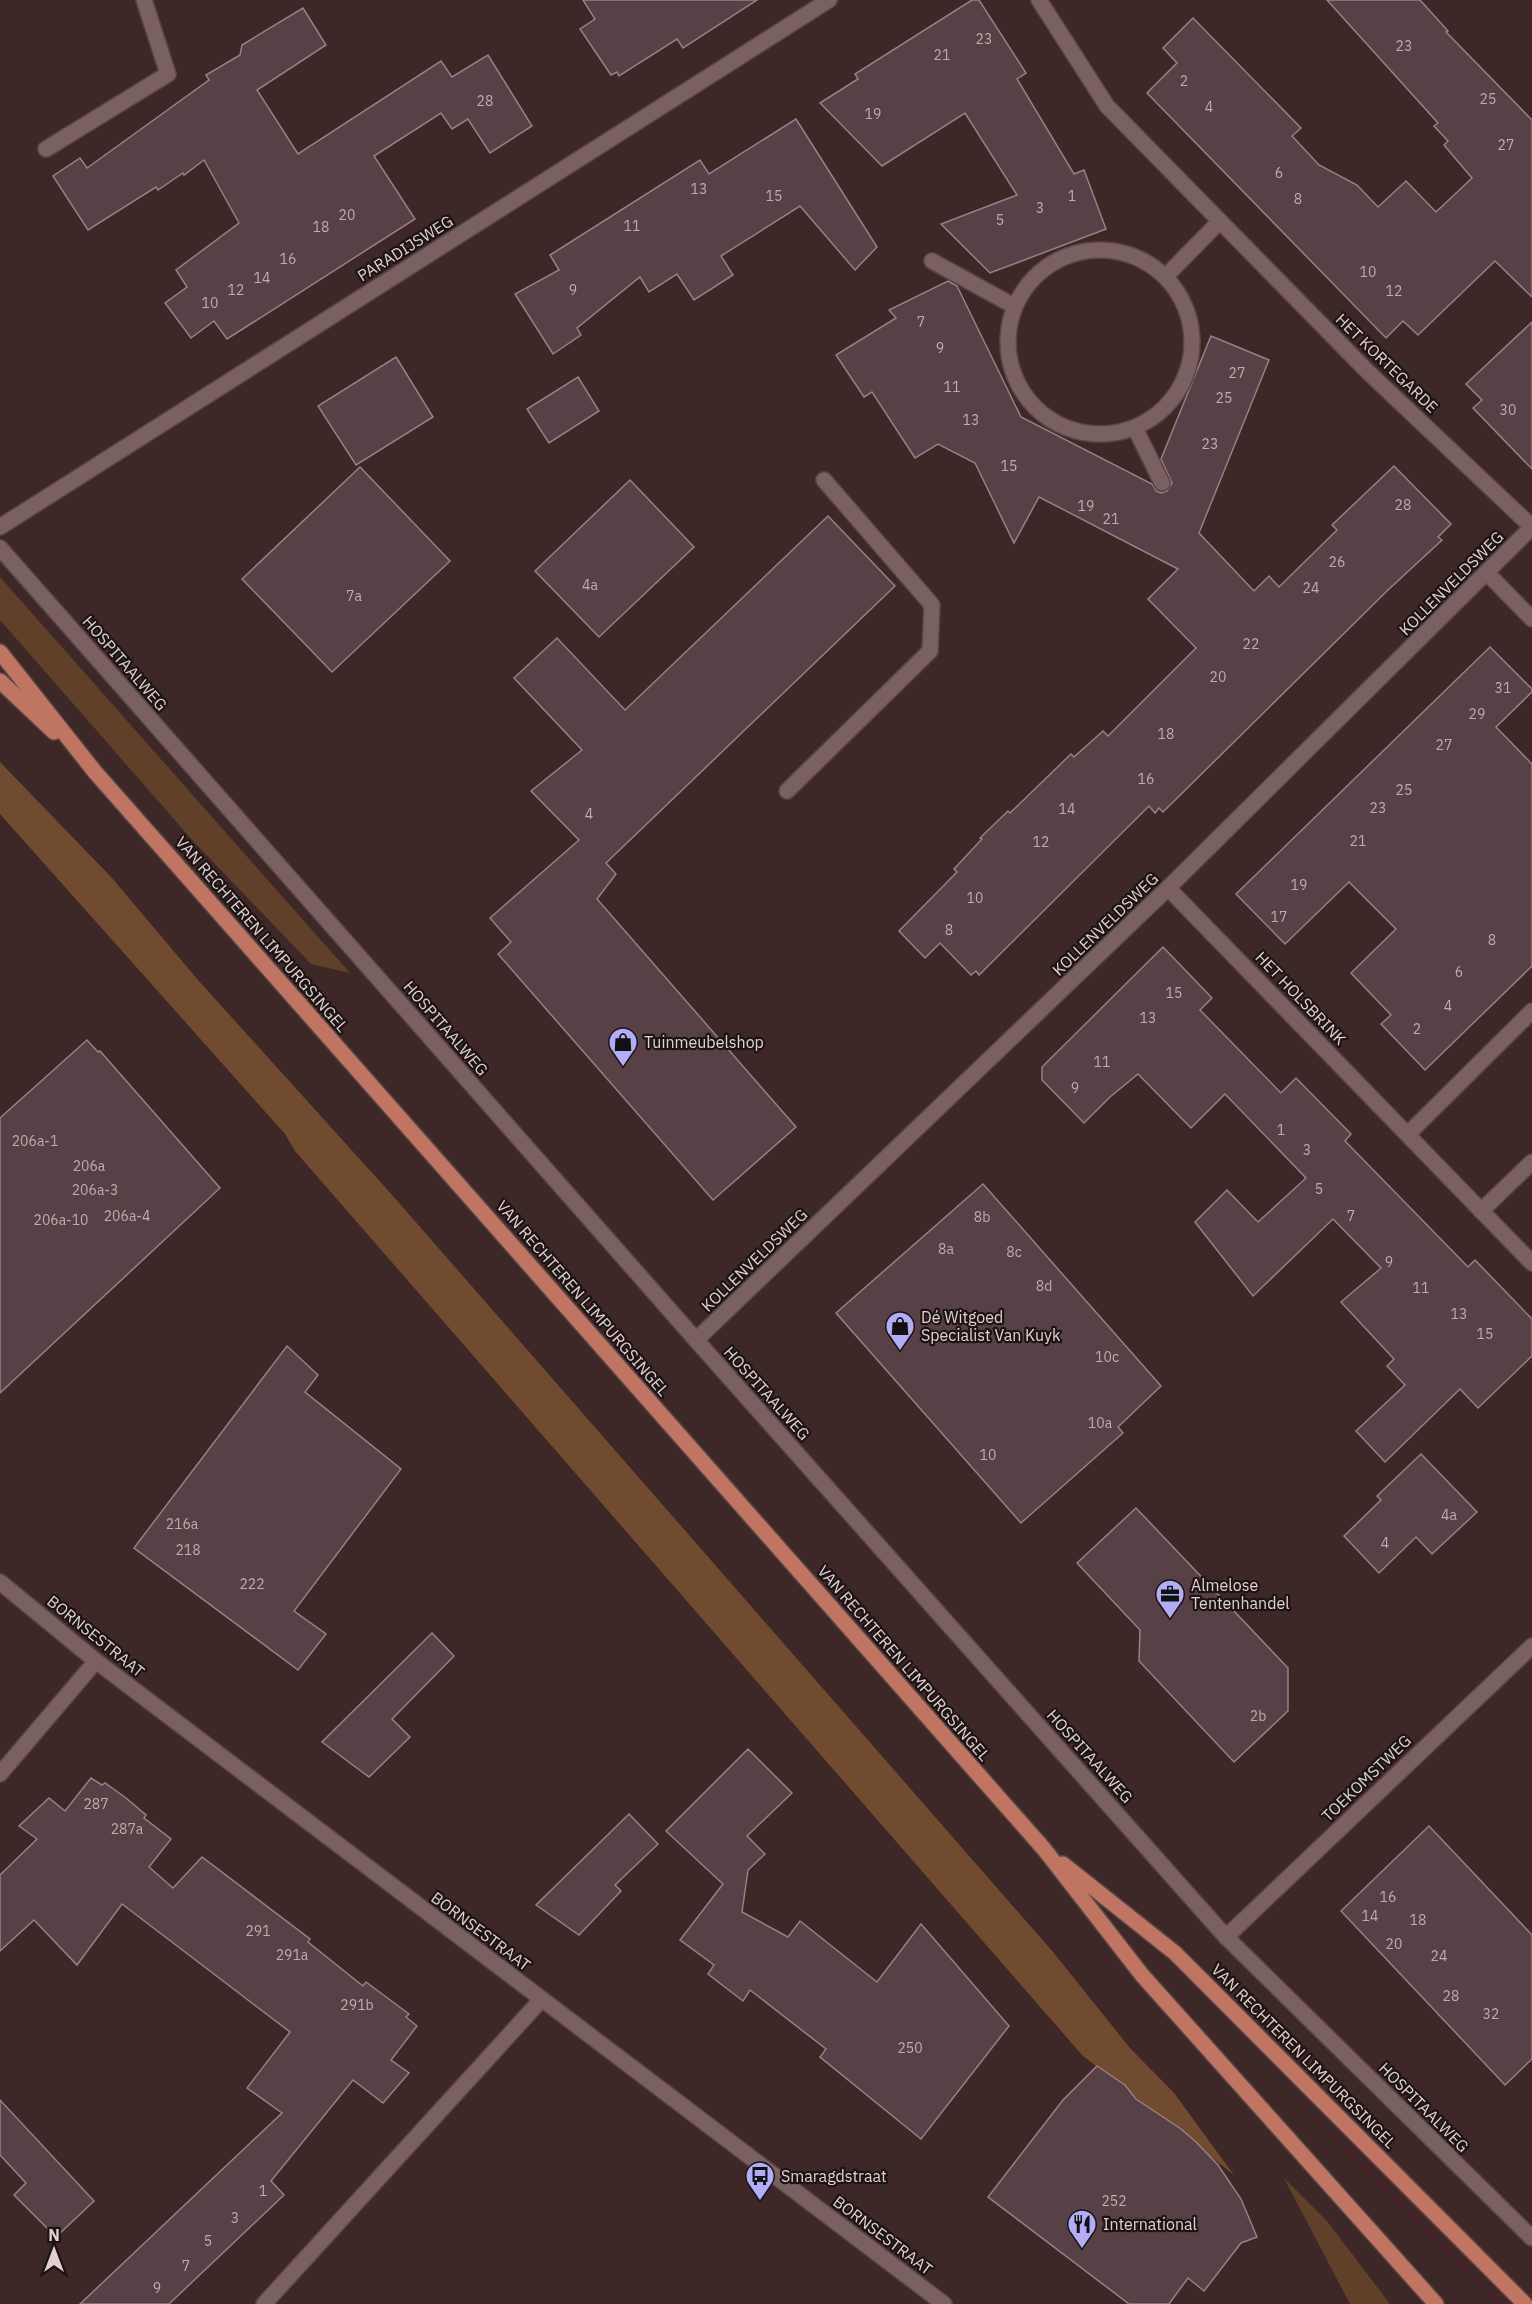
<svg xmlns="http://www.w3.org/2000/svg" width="1532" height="2304" font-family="'IBM Plex Sans',sans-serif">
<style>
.green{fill:#614029}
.forest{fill:#714b30}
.building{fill:#584047;stroke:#997f86;stroke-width:1.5}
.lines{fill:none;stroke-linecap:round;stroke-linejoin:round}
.service-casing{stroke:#584546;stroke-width:18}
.pedestrian-casing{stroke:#584546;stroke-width:18}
.minor-casing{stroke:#584546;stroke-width:18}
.primary-casing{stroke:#584546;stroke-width:18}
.service{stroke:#7a6060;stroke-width:15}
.pedestrian{stroke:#7a6060;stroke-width:15}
.minor{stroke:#7a6060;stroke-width:15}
.primary{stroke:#c07462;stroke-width:15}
.labels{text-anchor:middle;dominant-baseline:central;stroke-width:4.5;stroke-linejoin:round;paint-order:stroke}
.number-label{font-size:14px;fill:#beadae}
.street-label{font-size:16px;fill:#e0d1d1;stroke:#1d1313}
.poi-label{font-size:16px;fill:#e0d1d1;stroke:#1d1313;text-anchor:start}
</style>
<rect width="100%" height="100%" fill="#3d2727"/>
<!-- green -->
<g class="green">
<path d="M0 577 350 973 311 964 194 842 0 620Z"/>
<path d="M1284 2178 1327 2221 1390 2304H1350Z"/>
</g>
<!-- forest -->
<path class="forest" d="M0 762 112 878 198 980 393 1196 1053 1952 1130 2048 1174 2093 1234 2175 1082 2055 295 1151 285 1134 0 814Z"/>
<!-- building -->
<g class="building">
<path d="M583 0H757L683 48 677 39 619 76 617 72 611 75 580 29 595 19Z"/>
<path d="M972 0H979L1026 73 1017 79 1074 174 1084 170 1106 229 990 273 941 224 1017 195 965 113 882 166 820 103 858 79 855 74Z"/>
<path d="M1327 0H1420L1448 31 1446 32 1532 120V297L1495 261 1418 335 1403 321 1386 338 1147 93 1177 63 1163 48 1193 18 1301 128 1292 136 1319 165 1357 185 1378 207 1406 181 1436 212 1472 178 1444 145 1448 141 1434 126 1438 123Z"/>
<path d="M303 8 326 45 257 90 298 154 441 61 452 77 488 55 532 126 490 153 468 119 452 129 441 113 374 156 415 219 227 339 214 321 191 338 165 303 187 287 176 270 239 223 204 160 184 175 183 173 158 190 156 187 88 230 53 176 80 158 87 168 209 80 206 75 240 55 242 45Z"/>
<path d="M796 119 877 247 855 270 800 206 721 256 733 275 694 300 677 274 649 292 640 277 577 328 581 335 553 354 515 294 559 270 550 255 700 160 709 174Z"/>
<path d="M948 281 957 286 1021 417 1152 484 1156 491 1161 493 1167 491 1172 483 1161 459 1211 336 1269 360 1199 533 1254 591 1269 576 1279 587 1337 530 1332 525 1394 466 1451 524 1438 537 1442 540 1388 590 1163 812 1159 808 1155 813 1149 806 979 975 976 971 971 975 940 943 925 958 899 931 957 872 954 869 982 839 980 838 1008 811 1010 813 1071 754 1074 757 1103 731 1108 736 1196 648 1148 599 1178 569 1039 497 1014 543 975 463 938 444 915 458 872 392 864 397 836 355 896 318 889 310Z"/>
<path d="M1532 322V469L1473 408 1482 400 1466 384Z"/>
<path d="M396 357 433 417 356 465 318 406Z"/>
<path d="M578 377 599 411 549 443 527 409Z"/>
<path d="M360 467 450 561 332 672 242 579Z"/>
<path d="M630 480 694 547 599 637 535 571Z"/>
<path d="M828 516 895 586 606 863 616 874 597 899 796 1127 713 1200 498 954 511 942 490 918 579 840 531 791 582 750 514 678 557 638 625 710Z"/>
<path d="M1490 647 1532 689V692L1496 727 1532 764V966L1425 1070 1381 1024 1391 1015 1351 973 1396 929 1349 882 1285 944 1236 894Z"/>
<path d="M1163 947 1212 998 1200 1010 1281 1093 1296 1078 1351 1134 1345 1141 1468 1267 1475 1260 1532 1319V1356L1478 1408 1460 1389 1385 1462 1356 1431 1405 1385 1387 1366 1394 1359 1341 1302 1381 1268 1333 1219 1253 1296 1195 1222 1227 1190 1258 1222 1306 1178 1225 1094 1191 1128 1138 1074 1110 1097 1084 1123 1042 1080V1067Z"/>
<path d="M87 1040 98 1052 100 1051 220 1188 0 1393V1118Z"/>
<path d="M983 1184 1161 1386 1118 1427 1123 1433 1021 1523 836 1313Z"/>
<path d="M287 1346 318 1375 305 1392 401 1469 294 1611 326 1634 298 1670 134 1548Z"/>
<path d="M1421 1454 1477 1512 1432 1554 1416 1537 1379 1573 1344 1536 1381 1500 1377 1496Z"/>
<path d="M1136 1508 1288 1668V1711L1234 1762 1139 1661 1140 1630 1077 1563Z"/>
<path d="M432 1633 454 1656 392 1719 410 1737 369 1777 322 1742Z"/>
<path d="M748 1749 792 1793 747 1836 765 1854 748 1870 742 1912 788 1937 800 1921 877 1982 921 1924 1009 2026 921 2139 820 2057 826 2049 750 1990 743 2001 708 1974 714 1965 680 1940 723 1884 666 1831Z"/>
<path d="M91 1778 102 1785 105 1783 126 1798 146 1815 144 1818 171 1839 149 1867 173 1888 202 1857 310 1939 308 1942 363 1986 366 1982 409 2014 406 2017 417 2026 391 2060 409 2073 383 2103 353 2080 271 2181 284 2195 169 2304H80L282 2113 247 2088 290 2032 122 1904 77 1965 34 1920 0 1951V1875L37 1839 19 1826 49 1798 65 1811Z"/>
<path d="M629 1814 658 1844 615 1885 621 1891 579 1935 536 1905Z"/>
<path d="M1429 1826 1532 1935V2059L1505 2085 1341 1911Z"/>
<path d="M1097 2066 1125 2085 1136 2099 1181 2129 1196 2142 1218 2165 1241 2199 1257 2237 1241 2243 1204 2291 1188 2278 1169 2304H1129L988 2197 1063 2100Z"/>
<path d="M0 2100 94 2201 56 2237 14 2195 26 2183 0 2155Z"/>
</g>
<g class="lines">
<!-- service casing -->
<g class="service-casing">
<g id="service">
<circle cx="1100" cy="342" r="92"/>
<path d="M932 261 1014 306"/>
<path d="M1166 276 1219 222"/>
<path d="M1135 428 1162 483"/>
</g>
</g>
<!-- pedestrian casing -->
<g class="pedestrian-casing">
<g id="pedestrian">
<path d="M1408 1134 1532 1011"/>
<path d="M1481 1211 1532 1162"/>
</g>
</g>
<!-- minor casing -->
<g class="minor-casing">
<g id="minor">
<path d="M1039 0 1107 106 1368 372 1532 527"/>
<path d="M46 149 168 74 144 0"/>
<path d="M0 527 829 0"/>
<path d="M0 548 696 1340 1226 1937 1532 2238"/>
<path d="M1487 573 1532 619"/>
<path d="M787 791 930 651 932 605 824 480"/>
<path d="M1168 888 1532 1263"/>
<path d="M696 1340 1168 888 1532 527"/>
<path d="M0 1582 96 1661 944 2304"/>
<path d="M0 1774 96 1661"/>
<path d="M1226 1937 1532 1646"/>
<path d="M264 2304 541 2000"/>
</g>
</g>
<!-- primary casing -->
<g class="primary-casing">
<g id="primary">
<path d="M0 652 95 772 1044 1849 1142 1975 1436 2304"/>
<path d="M0 681 54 732"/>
<path d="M1063 1864 1175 1953 1525 2304"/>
</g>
</g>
<!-- service -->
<use href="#service" class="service"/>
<!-- pedestrian -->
<use href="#pedestrian" class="pedestrian"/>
<!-- minor -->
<use href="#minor" class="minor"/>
<!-- primary -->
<use href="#primary" class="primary"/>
</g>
<!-- icons -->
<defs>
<g id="shop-pin" transform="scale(1.5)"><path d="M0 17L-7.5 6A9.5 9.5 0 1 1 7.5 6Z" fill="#b2adf9" stroke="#1d1313"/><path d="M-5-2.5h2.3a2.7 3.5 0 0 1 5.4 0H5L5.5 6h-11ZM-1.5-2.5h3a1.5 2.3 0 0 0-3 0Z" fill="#111"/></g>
<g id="office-pin" transform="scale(1.5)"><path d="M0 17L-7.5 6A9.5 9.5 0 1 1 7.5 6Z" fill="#b2adf9" stroke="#1d1313"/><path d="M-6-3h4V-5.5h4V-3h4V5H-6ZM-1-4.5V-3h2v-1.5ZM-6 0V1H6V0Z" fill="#111"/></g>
<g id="bus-pin" transform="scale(1.5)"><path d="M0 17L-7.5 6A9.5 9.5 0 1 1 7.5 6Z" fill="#b2adf9" stroke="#1d1313"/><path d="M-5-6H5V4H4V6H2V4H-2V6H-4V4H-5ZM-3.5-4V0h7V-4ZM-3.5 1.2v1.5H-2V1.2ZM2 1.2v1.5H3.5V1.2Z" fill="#111"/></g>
<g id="restaurant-pin" transform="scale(1.5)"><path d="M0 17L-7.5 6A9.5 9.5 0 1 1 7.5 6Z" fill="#b2adf9" stroke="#1d1313"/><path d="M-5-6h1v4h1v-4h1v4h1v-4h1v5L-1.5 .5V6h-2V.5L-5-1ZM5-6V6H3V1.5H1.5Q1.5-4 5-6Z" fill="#111"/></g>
</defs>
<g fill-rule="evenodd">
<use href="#shop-pin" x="623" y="1042"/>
<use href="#shop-pin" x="900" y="1326"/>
<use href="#office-pin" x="1170" y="1594"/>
<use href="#bus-pin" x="760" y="2176"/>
<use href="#restaurant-pin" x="1082" y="2224"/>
</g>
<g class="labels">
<!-- number labels -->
<g class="number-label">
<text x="984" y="39">23</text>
<text x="1404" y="46">23</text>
<text x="942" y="55">21</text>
<text x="1184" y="81">2</text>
<text x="1488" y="99">25</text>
<text x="485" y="101">28</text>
<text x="1209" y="107">4</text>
<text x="873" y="114">19</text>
<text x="1506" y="145">27</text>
<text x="1279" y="173">6</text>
<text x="699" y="189">13</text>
<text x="774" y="196">15</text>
<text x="1072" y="196">1</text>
<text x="1298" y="199">8</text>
<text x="1040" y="208">3</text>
<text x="347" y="215">20</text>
<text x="1000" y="220">5</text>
<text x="632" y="226">11</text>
<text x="321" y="227">18</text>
<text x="288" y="259">16</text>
<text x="1368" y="272">10</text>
<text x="262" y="278">14</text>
<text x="236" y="290">12</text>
<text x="573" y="290">9</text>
<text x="1394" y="291">12</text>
<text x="210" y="303">10</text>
<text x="921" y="322">7</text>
<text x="940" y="348">9</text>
<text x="1237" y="373">27</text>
<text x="952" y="387">11</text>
<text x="1224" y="398">25</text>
<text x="1508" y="410">30</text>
<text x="971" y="420">13</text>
<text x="1210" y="444">23</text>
<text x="1009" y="466">15</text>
<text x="1403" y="505">28</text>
<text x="1086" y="506">19</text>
<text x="1111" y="519">21</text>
<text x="1337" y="562">26</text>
<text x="590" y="585">4a</text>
<text x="1311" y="588">24</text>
<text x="354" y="596">7a</text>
<text x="1251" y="644">22</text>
<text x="1218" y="677">20</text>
<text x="1503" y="688">31</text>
<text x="1477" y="714">29</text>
<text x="1166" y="734">18</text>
<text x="1444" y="745">27</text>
<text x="1146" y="779">16</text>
<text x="1404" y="790">25</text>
<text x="1378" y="808">23</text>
<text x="1067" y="809">14</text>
<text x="589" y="814">4</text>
<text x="1358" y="841">21</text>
<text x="1041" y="842">12</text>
<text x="1299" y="885">19</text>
<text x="975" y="898">10</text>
<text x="1279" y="917">17</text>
<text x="949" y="930">8</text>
<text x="1492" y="940">8</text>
<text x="1459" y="972">6</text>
<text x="1174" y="993">15</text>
<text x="1448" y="1006">4</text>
<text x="1148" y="1018">13</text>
<text x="1417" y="1029">2</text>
<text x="1102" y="1062">11</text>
<text x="1075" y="1088">9</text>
<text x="1281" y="1130">1</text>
<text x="35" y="1141">206a-1</text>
<text x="1307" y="1150">3</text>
<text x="89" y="1166">206a</text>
<text x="1319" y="1189">5</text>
<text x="95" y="1190">206a-3</text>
<text x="127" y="1216">206a-4</text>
<text x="1351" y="1216">7</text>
<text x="982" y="1217">8b</text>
<text x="61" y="1220">206a-10</text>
<text x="946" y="1249">8a</text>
<text x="1014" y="1252">8c</text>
<text x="1389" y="1262">9</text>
<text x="1044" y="1286">8d</text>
<text x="1421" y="1288">11</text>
<text x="1459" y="1314">13</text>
<text x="1485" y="1334">15</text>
<text x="1107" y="1357">10c</text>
<text x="1100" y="1423">10a</text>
<text x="988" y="1455">10</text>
<text x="1449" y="1515">4a</text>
<text x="182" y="1524">216a</text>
<text x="1385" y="1543">4</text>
<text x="188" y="1550">218</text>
<text x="252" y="1584">222</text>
<text x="1258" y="1716">2b</text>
<text x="96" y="1804">287</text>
<text x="127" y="1829">287a</text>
<text x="1388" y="1897">16</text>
<text x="1370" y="1916">14</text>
<text x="1418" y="1920">18</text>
<text x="258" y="1931">291</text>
<text x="1394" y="1944">20</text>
<text x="292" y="1955">291a</text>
<text x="1439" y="1956">24</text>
<text x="1451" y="1996">28</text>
<text x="357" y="2005">291b</text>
<text x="1491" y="2014">32</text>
<text x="910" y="2048">250</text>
<text x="263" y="2191">1</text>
<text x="1114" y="2201">252</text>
<text x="235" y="2218">3</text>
<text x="208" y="2241">5</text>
<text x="186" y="2266">7</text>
<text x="157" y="2288">9</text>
</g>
<!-- street labels -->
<g class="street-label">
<text transform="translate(405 248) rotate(-32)">PARADIJSWEG</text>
<text transform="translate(1387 363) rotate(44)">HET KORTEGARDE</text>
<text transform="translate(1451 583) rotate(-45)">KOLLENVELDSWEG</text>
<text transform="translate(125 663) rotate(49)">HOSPITAALWEG</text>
<text transform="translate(1105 924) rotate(-44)">KOLLENVELDSWEG</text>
<text transform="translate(262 934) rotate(49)">VAN RECHTEREN LIMPURGSINGEL</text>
<text transform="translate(1301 998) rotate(46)">HET HOLSBRINK</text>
<text transform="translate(446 1028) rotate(49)">HOSPITAALWEG</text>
<text transform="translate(754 1260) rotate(-44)">KOLLENVELDSWEG</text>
<text transform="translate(583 1298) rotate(49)">VAN RECHTEREN LIMPURGSINGEL</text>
<text transform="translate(767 1393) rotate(48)">HOSPITAALWEG</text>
<text transform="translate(96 1636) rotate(39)">BORNSESTRAAT</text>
<text transform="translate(904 1663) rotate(49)">VAN RECHTEREN LIMPURGSINGEL</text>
<text transform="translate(1090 1756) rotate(48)">HOSPITAALWEG</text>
<text transform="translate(1366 1778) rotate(-44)">TOEKOMSTWEG</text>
<text transform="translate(481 1931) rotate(37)">BORNSESTRAAT</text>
<text transform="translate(1304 2056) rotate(45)">VAN RECHTEREN LIMPURGSINGEL</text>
<text transform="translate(1424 2107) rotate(45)">HOSPITAALWEG</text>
<text transform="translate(883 2235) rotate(37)">BORNSESTRAAT</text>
</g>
<!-- poi labels -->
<g class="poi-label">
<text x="644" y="1042">Tuinmeubelshop</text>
<text x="921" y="1317">Dé Witgoed<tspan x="921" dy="18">Specialist Van Kuyk</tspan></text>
<text x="1191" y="1585">Almelose<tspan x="1191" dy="18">Tentenhandel</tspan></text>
<text x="781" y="2176">Smaragdstraat</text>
<text x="1103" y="2224">International</text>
</g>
</g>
<!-- north arrow -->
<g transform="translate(54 2250)" stroke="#1d1313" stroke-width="4.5" paint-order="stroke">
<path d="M0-4.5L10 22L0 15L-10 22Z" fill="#e0d1d1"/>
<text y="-9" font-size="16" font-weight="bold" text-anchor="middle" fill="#e0d1d1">N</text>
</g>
</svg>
